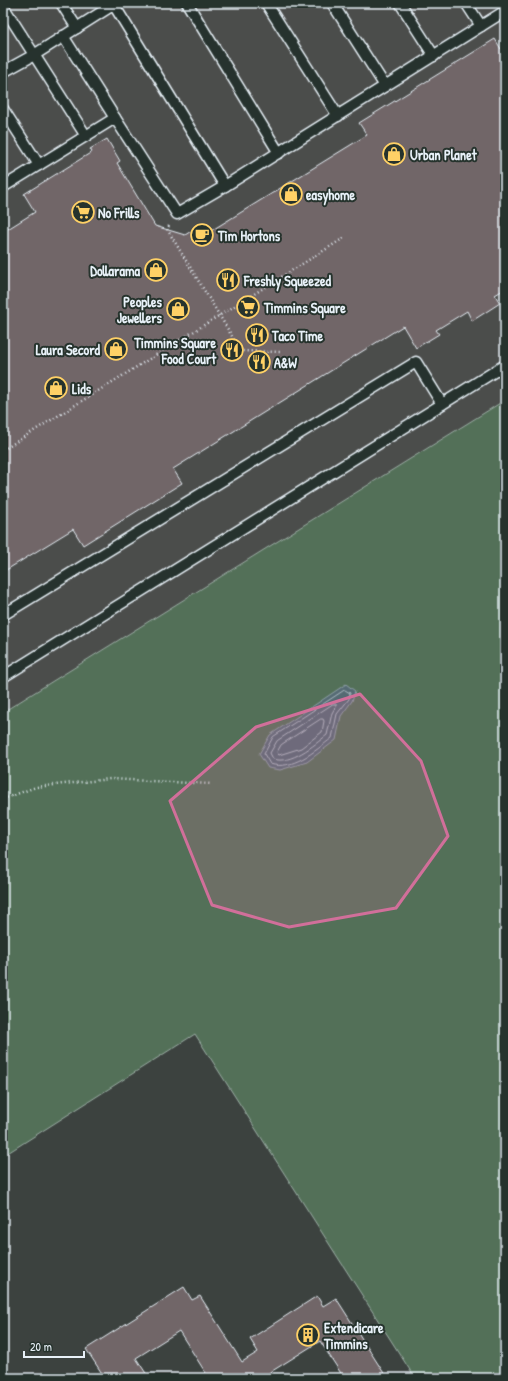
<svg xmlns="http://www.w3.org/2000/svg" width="508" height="1381" font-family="'Patrick Hand',sans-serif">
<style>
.built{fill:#4c4d4b}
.green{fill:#537058;stroke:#9eb0a8}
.water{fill:#556b73;stroke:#90a1a8}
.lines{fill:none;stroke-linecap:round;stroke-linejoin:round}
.shore{stroke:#adbbc3;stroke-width:1}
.building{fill:#716668;stroke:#e8f1f8}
.service-casing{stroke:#e8f1f8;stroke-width:13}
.path{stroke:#e8f1f8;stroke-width:2.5;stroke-dasharray:1 3;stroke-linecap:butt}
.service{stroke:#26332d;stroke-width:10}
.marked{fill:#d16f9a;fill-opacity:0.2;stroke:#d16f9a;stroke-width:3;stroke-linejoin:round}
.labels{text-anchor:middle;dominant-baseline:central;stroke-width:4;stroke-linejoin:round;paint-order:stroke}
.poi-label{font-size:14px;font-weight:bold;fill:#e8f1f8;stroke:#26332d;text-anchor:start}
</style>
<rect width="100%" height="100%" fill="#3c423f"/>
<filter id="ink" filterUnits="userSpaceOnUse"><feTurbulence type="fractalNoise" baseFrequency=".025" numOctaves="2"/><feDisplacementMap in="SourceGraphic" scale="8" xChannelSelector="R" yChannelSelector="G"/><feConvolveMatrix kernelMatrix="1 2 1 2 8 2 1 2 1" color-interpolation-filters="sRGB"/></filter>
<g filter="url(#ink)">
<!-- built -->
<path class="built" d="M3 3H505V400L3 712Z"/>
<!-- green -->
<path class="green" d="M505 400V1378H415L195 1034 3 1156V712Z"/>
<!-- water -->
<path class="water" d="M346 684 355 691 352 701 341 716 336 740 307 762 280 770 268 768 259 754 270 735Z"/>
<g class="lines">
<!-- shore -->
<g class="shore">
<path d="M345 690 350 693 349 699 337 714 332 738C315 751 292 771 270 764L264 754 273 737Z"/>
<path d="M333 704H336V706L332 713 327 735C314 745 291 765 273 759L270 753 277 741Z"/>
<path d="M321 719H323L324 721 322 732 301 748 279 755 278 754 277 752 281 745Z"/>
</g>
</g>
<!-- building -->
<g class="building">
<path d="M495 39 501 49 505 46V289L495 295 500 303 472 321 467 311 436 330 439 334 416 348 403 326 173 469 182 483 83 545 73 529 3 572V232L35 212 24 194 92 152 90 149 107 139 120 161 117 163 155 226 185 235 204 223 209 232 367 135 359 123Z"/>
<path d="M184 1287 192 1300 200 1296 242 1362 258 1352 250 1339 317 1296 323 1306 336 1298 387 1378H344L320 1341 269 1373 272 1378H209L179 1331 136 1358 149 1378H105L86 1349Z"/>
</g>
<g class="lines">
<!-- service casing -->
<g class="service-casing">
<g id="service">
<path d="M61 3 77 28"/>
<path d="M187 3 279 153"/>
<path d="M266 3 338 116"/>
<path d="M332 3 385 86"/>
<path d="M400 3 434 56"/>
<path d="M466 3 481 26"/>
<path d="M114 5 225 186"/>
<path d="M3 6 86 136"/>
<path d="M63 36 115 118"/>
<path d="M3 72 34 55 116 3"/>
<path d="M3 109 39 165"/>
<path d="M3 187 115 118 177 214 225 186 505 11"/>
<path d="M3 615 416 362 442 404"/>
<path d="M3 677 505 365"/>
</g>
</g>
<!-- path -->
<g class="path">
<path d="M169 226 167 229 241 351 281 352"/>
<path d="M3 450 344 238"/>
<path d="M3 799 36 787 110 779 212 784"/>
</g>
<!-- service -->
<use href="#service" class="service"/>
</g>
</g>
<!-- marked area -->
<path class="marked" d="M360 694 421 761 448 836 396 908 289 927 212 905 170 801 256 727Z"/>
<!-- icons -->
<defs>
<g id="shop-ring" transform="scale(1.15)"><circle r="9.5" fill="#26332d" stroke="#ffd166" stroke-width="1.5"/><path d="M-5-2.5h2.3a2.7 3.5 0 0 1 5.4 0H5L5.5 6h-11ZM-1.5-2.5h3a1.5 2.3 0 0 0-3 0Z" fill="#ffd166"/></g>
<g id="supermarket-ring" transform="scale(1.15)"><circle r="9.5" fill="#26332d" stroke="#ffd166" stroke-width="1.5"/><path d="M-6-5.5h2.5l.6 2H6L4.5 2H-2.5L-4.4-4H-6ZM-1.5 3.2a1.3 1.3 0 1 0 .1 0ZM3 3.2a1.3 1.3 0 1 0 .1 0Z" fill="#ffd166"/></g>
<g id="cafe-ring" transform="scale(1.15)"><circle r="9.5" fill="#26332d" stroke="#ffd166" stroke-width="1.5"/><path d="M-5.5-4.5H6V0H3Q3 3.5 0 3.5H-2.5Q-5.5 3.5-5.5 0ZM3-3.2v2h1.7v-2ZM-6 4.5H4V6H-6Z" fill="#ffd166"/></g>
<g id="restaurant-ring" transform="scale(1.15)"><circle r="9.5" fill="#26332d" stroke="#ffd166" stroke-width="1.5"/><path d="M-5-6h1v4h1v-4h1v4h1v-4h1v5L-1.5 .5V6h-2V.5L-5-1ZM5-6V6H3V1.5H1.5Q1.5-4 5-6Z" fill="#ffd166"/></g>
<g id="building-ring" transform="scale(1.15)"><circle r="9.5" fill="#26332d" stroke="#ffd166" stroke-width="1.5"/><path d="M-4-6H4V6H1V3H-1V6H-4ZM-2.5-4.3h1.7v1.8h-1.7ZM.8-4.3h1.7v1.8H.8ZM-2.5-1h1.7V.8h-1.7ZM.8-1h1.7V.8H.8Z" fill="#ffd166"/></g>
</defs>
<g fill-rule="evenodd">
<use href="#shop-ring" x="394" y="154"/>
<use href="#shop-ring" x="291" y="194"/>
<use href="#supermarket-ring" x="83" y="212"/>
<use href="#cafe-ring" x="202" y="235"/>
<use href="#shop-ring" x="156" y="270"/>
<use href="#restaurant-ring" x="228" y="280"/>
<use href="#supermarket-ring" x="248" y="307"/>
<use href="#shop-ring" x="178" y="309"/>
<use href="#restaurant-ring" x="257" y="335"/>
<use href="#shop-ring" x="116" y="349"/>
<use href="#restaurant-ring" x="232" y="350"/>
<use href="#restaurant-ring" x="259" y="362"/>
<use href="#shop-ring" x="56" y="388"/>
<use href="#building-ring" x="308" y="1335"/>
</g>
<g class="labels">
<!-- poi labels -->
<g class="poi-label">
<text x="410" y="154">Urban Planet</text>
<text x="306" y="194">easyhome</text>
<text x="98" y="212">No Frills</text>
<text x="218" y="235">Tim Hortons</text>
<text x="140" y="270" text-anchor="end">Dollarama</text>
<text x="244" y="280">Freshly Squeezed</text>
<text x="162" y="301" text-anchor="end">Peoples<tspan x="162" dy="16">Jewellers</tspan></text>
<text x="264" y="307">Timmins Square</text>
<text x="272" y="335">Taco Time</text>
<text x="216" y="342" text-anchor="end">Timmins Square<tspan x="216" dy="16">Food Court</tspan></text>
<text x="100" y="349" text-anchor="end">Laura Secord</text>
<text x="274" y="362">A&amp;W</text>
<text x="72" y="388">Lids</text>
<text x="324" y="1327">Extendicare<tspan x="324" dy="16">Timmins</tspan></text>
</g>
</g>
<!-- margin -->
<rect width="508" height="1381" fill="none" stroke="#26332d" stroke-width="16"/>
<rect x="8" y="8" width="492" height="1365" fill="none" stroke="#e8f1f8" stroke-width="1.5" filter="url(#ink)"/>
<!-- scale -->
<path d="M24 1351v6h60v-6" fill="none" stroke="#e8f1f8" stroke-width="2"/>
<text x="30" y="1351" font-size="12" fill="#e8f1f8" stroke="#26332d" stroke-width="3" paint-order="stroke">20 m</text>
</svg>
